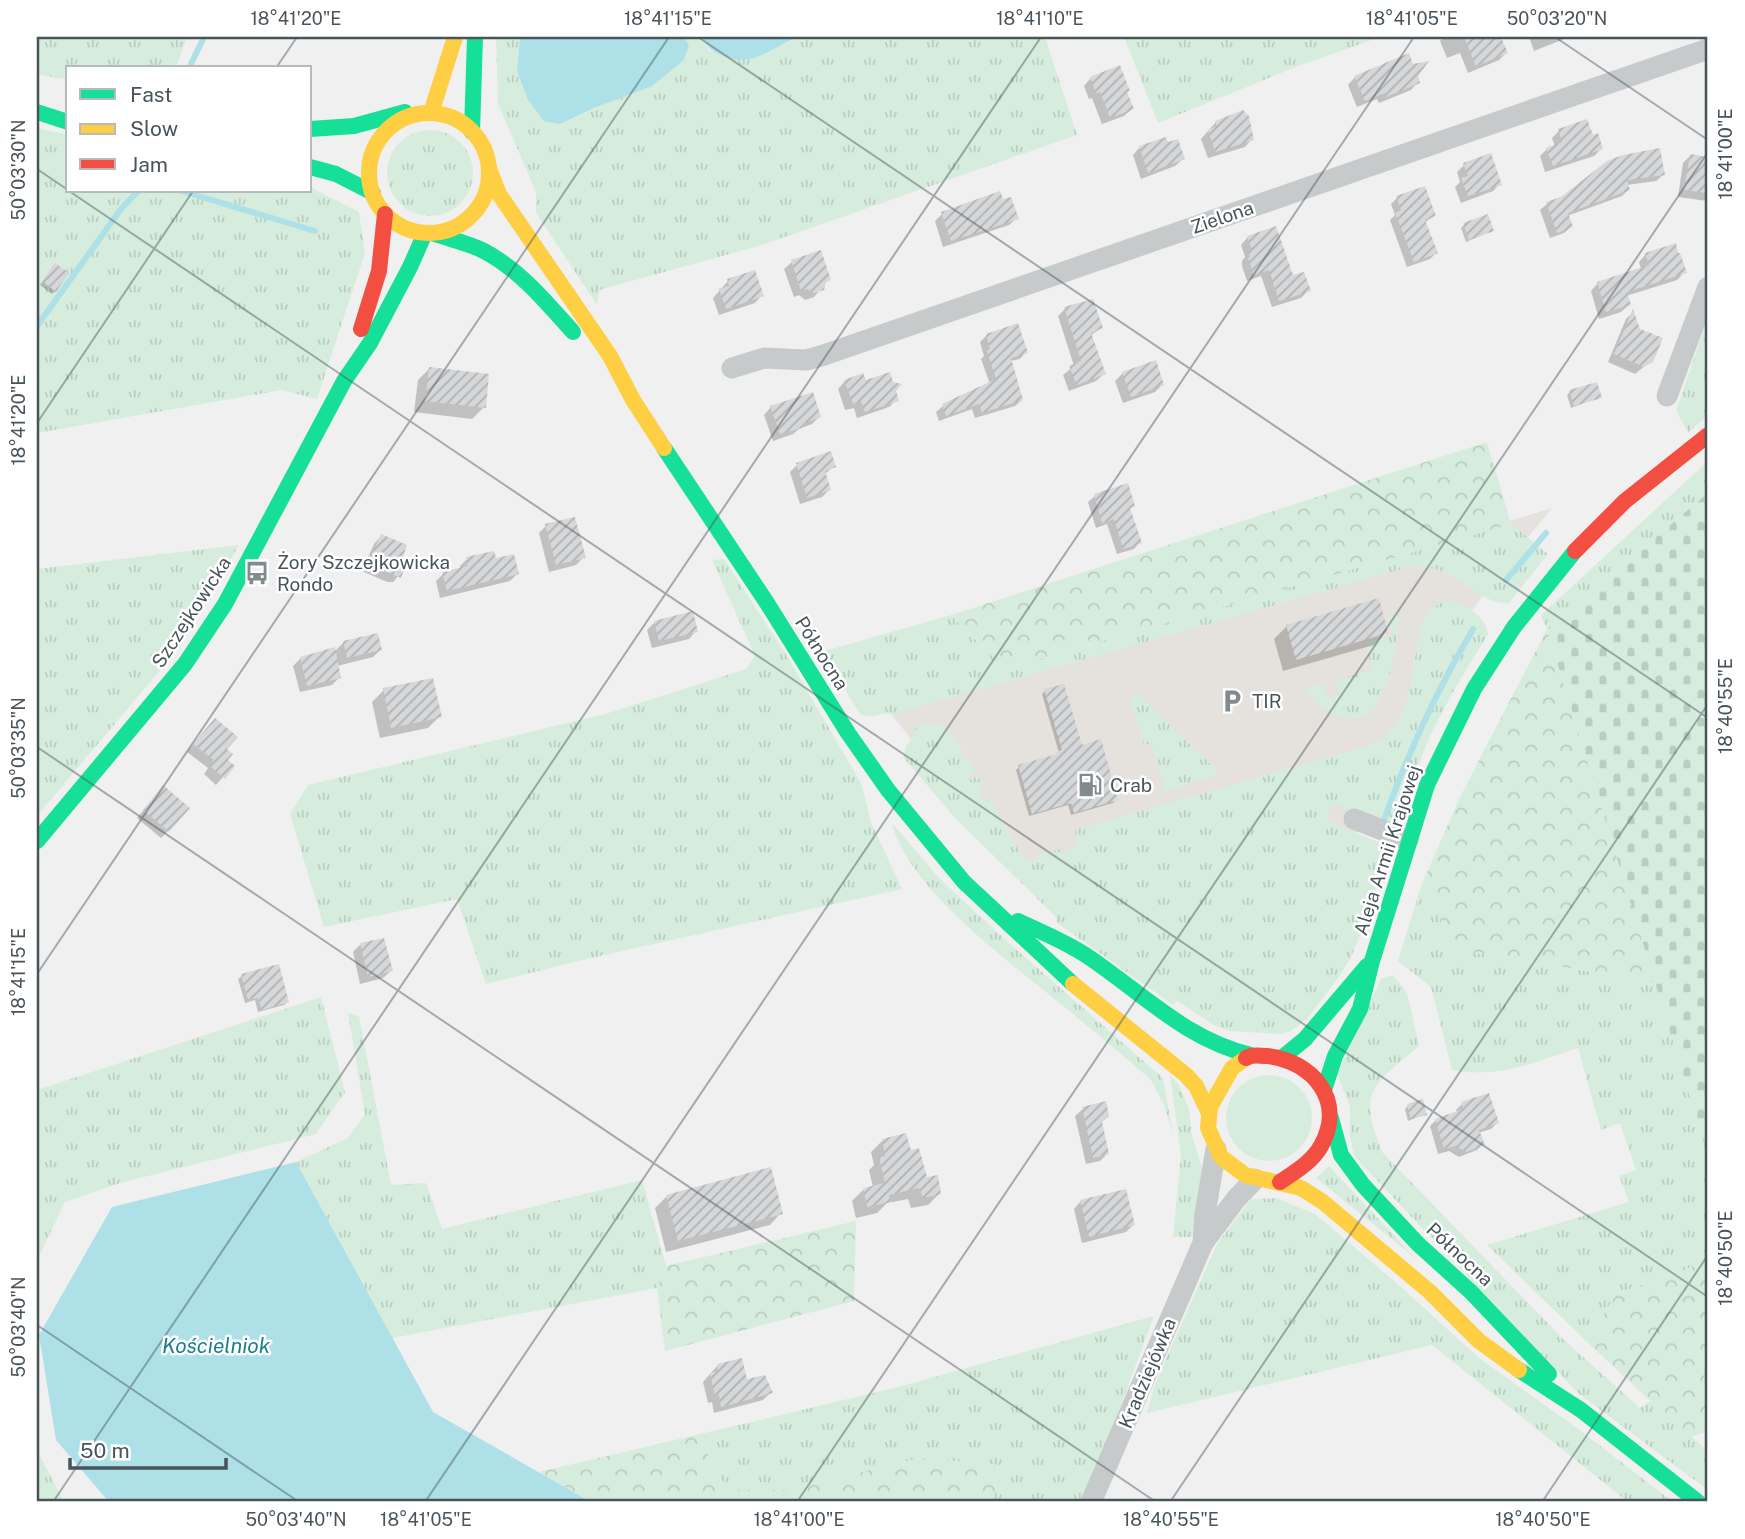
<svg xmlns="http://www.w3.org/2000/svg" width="1745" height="1539" font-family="'Public Sans',sans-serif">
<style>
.commercial{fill:#e5e2dd}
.grass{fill:url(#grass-tufts)}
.forest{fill:url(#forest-crowns)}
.cemetery{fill:url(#cemetery-stones)}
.garden{fill:#d6eddd}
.water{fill:#aee0e7}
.shadow{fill:#0003}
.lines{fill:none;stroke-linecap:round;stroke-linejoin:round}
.stream{stroke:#aee0e7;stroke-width:6}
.building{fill:url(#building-hatch)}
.street{stroke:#c7cacb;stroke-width:21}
.fast{stroke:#16e098;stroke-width:16}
.slow{stroke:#ffcf43;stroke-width:16}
.jam{stroke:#f24e42;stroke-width:16}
.ticks{fill:none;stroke:#48535a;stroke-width:2;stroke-opacity:0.45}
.labels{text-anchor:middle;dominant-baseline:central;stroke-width:5;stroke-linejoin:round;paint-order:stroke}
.street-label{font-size:19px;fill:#48535a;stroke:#fff}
.poi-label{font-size:19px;fill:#48535a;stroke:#fff;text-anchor:start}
.water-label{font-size:21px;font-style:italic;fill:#197f8d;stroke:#fff}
.neatline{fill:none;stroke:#48535a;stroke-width:2.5}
.ticks-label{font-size:18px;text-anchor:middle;fill:#48535a}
</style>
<defs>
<pattern id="grass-tufts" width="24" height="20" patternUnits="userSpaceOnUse" patternTransform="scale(1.75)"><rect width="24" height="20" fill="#d6eddd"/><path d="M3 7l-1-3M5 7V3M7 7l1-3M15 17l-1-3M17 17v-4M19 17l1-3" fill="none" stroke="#b9cdc0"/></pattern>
<pattern id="forest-crowns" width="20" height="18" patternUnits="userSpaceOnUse" patternTransform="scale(1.75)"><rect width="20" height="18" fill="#d6eddd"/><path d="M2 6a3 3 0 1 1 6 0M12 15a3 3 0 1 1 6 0" fill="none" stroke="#b9cdc0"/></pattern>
<pattern id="cemetery-stones" width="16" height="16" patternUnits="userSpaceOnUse" patternTransform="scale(1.75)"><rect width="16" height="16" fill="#d6eddd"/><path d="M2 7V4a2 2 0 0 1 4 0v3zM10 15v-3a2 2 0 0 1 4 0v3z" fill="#b9cdc0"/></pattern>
<pattern id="building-hatch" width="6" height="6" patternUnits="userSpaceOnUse" patternTransform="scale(1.75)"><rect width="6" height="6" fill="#d6d7d8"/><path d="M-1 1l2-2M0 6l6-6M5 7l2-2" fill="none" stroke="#b0b1b2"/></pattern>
</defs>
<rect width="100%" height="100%" fill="#f0f0f0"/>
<!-- commercial -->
<path class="commercial" d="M1552 508 1490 584 1458 632 1368 829 1080 902 1025 868 941 777 888 710Z"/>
<!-- grass -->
<g class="grass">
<path d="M37 37H187L176 68H68V80L37 74Z"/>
<path d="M496 37H520L517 71 560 124 596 107 689 45 684 37H702L710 51 786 41 796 37H1045L1077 135 762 245 599 290 597 305 536 213V192L498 104Z"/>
<path d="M1124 37H1380L1301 65 1158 123Z"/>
<path d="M37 128 68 135V191H310V187L359 212 365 253 317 399 282 390 37 433Z"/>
<circle cx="430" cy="173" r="43"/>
<path d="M1708 317V416L1688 432 1676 411Z"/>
<path d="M1708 461V493L1547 629 1541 615Z"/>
<path d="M1511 524 1548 554 1509 603C1475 606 1457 560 1408 567L894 714C883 710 869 722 859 712L821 652 951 615 1005 669Z"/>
<path d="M239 545 178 649 37 816V569Z"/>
<path d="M724 559 787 656 861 783 871 822 902 889 586 959 486 984 457 899 324 927 290 814 308 785 605 714 746 669 755 656 712 560Z"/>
<path d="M1447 601C1464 602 1486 616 1488 634L1454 690 1431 734 1394 824 1385 826 1334 803 1327 814 1330 822 1388 846 1367 921 1350 959 1336 981 1307 1019 1291 1031 1281 1034 1230 1031 1214 1025 1177 1001 1173 1005 1056 922V917L954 817 904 758 905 748 915 735 914 729C938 717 951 729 963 750L960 752 964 760 968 758 975 771 968 775 970 780 978 776 983 786 978 790 985 802 991 800 1023 859 1030 858 1032 862 1036 861 1035 856 1061 849 1063 854 1067 853 1066 848 1078 845 1075 830 1365 747C1420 729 1408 660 1425 616L1431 608Z"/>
<path d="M1396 613 1400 619C1394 650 1388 741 1334 714 1322 709 1313 697 1304 689L1323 684 1328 699 1340 695 1336 680 1372 670 1366 643 1394 636 1388 615Z"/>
<path d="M1137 694 1217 770V775L1165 791 1152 743 1144 745 1131 700 1133 695Z"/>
<path d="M892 823 939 878 1010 944 1163 1078 1173 1134 1164 1105 1151 1080C1120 1053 1089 1027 1057 1001 1007 960 907 887 892 823Z"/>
<path d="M1421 886 1458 950 1655 982 1708 1156V1261L1616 1294 1587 1342 1487 1245 1629 1202 1619 1176 1636 1170 1620 1123 1601 1130 1578 1048C1534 1062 1499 1079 1452 1070L1431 987 1398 961Z"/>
<path d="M1393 975 1407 993 1419 1046C1373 1085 1356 1091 1383 1153L1564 1340 1640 1408 1650 1401 1708 1451V1490L1579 1394 1354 1156 1350 1137V1107L1337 1074 1381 979Z"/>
<path d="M321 997 345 1092 316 1134 120 1183 65 1202 37 1261V1090Z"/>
<path d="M348 1013 359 1016 391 1185 426 1183 442 1229 642 1180 666 1266 657 1288 392 1338 296 1162 348 1138 365 1114Z"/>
<path d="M1170 1075 1179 1085 1189 1109 1192 1136 1203 1171 1192 1237H1173L1181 1155Z"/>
<path d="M1329 1166 1415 1258 1316 1178Z"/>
<path d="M1276 1198 1315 1214 1400 1286 1479 1358 1577 1428 1673 1502H1628L1432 1345 1147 1413 1155 1384 1217 1244 1251 1199Z"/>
<path d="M1154 1316 1085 1502H994L998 1465 920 1458 788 1490H733L708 1469 709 1432 898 1387Z"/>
<path d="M37 1450 64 1502H37Z"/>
</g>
<!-- forest -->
<g class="forest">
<path d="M1487 442 1511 524 1005 669 951 615Z"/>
<path d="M1547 629 1655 982 1458 950 1421 886 1460 797Z"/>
<path d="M856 1221 854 1301 665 1351 657 1288 666 1266Z"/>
<path d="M1708 1261V1432L1689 1437 1587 1342 1616 1294Z"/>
<path d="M709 1432 708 1469 733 1490H788L920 1458 998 1465 994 1502H591L539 1472Z"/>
</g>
<!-- cemetery -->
<path class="cemetery" d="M1708 493V1156L1547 629Z"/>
<!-- garden -->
<circle class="garden" cx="1269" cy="1118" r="43"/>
<!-- water -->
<g class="water">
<path d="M520 37H684L689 45 684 60 652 86 596 107 560 124 544 121 528 100 517 71Z"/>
<path d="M702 37H796C773 48 752 67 726 57 711 51 710 50 702 37Z"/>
<path d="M296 1162 433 1412 591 1502H109L56 1440 39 1335 112 1207Z"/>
</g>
<!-- shadow -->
<g class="shadow">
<path d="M1444 37H1464L1465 40 1474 37H1500L1506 53 1499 60 1468 73 1460 53 1447 58 1440 41Z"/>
<path d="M1529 37H1569L1534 51Z"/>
<path d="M1416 76 1418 82 1411 90 1379 103 1377 99 1357 107 1348 85 1355 77Z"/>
<path d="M1091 78 1125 93 1132 109 1124 116 1102 124 1092 98 1089 99 1084 86Z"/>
<path d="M1216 122 1252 139 1245 147 1208 158 1201 139Z"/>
<path d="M1559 131 1592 137 1601 149 1594 156 1545 172 1540 156 1547 149 1555 147 1552 138Z"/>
<path d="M1140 147 1183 159 1175 166 1141 179 1133 155Z"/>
<path d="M1690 156 1708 165 1707 201 1678 197 1683 163Z"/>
<path d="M1608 162 1663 175 1656 181 1627 185 1628 190 1622 196 1567 216 1571 227 1564 233 1550 238 1540 210 1547 204 1562 198Z"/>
<path d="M1464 165 1500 184 1493 191 1461 203 1455 187 1460 182 1457 172Z"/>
<path d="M1397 198 1434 216 1424 223 1436 253 1430 259 1407 267 1390 220 1395 215 1391 204Z"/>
<path d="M942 214 1017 218 1009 225 943 247 935 221Z"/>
<path d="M1464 225 1492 231 1466 242 1461 228Z"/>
<path d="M1248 237 1292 278 1309 290 1301 298 1272 307 1261 276 1247 281 1242 266V261L1245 257 1241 245Z"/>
<path d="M1646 254 1685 272 1677 280 1626 296 1629 305 1621 312 1599 319 1591 291 1598 283 1641 269 1639 262Z"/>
<path d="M792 262 829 279 814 297 805 300 799 295 794 297 784 269Z"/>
<path d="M52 269 55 291 52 294 40 285Z"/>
<path d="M728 281 762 295 755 303 719 315 713 298Z"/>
<path d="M1065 309 1101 328 1090 336 1104 374 1096 381 1069 391 1063 375 1074 366 1058 316Z"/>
<path d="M1632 313 1651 361 1635 374 1608 362 1626 319Z"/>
<path d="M987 335 1026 352 1020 359 1010 361 1022 400 1015 406 975 418 972 409 939 421 936 412 943 406 990 384 981 359 984 356 980 342Z"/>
<path d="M429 369 484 407 472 419 414 412 418 380Z"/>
<path d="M1123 373 1162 385 1155 392 1123 403 1115 381Z"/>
<path d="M845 381 865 382 894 391 897 400 889 407 857 418 854 408 845 410 838 389Z"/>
<path d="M1570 392 1600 397 1571 408 1567 395Z"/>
<path d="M771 407 819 417 812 424 799 429 793 434 773 441 764 415Z"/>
<path d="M797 465 834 466 824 475 829 490 822 497 800 504 790 472Z"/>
<path d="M1095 496 1133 506 1129 510 1140 542 1134 549 1117 554 1107 524 1096 528 1088 502Z"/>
<path d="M546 526 584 557 576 565 549 572 539 533Z"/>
<path d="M381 536 399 560 400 574 393 582H387L362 571 374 544Z"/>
<path d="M467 559 495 561 517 574 510 581 440 598 436 581 443 574 460 570V566Z"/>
<path d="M655 622 696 631 689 639 652 648 647 630Z"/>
<path d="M1287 626 1386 632 1374 645 1283 671 1274 639Z"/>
<path d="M344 642 380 650 373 657 337 666 340 677 332 685 300 692 293 666 301 658 334 652Z"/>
<path d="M384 690 440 716 428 728 380 738 372 702Z"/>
<path d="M1045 691 1116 799 1113 803 1071 815 1068 805 1029 816 1016 770 1019 767 1054 757 1059 753 1042 694Z"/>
<path d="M208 727 225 750 223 777 216 785 204 774 208 768 187 752Z"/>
<path d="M156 795 168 831 161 838 137 818Z"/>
<path d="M383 940 391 971 383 978 360 984 353 952 360 945Z"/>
<path d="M242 976 287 1002 284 1005 258 1012 255 1000 245 1003 238 979Z"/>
<path d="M1462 1104 1497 1123 1491 1129 1478 1133 1483 1144 1477 1150 1459 1157 1449 1151 1438 1154 1430 1126 1436 1120 1457 1113 1456 1110Z"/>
<path d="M1408 1106 1425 1114 1408 1121 1405 1109Z"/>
<path d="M1083 1109 1101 1123 1107 1154 1100 1161 1086 1164 1075 1116Z"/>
<path d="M882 1141 910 1152 925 1179 940 1193 928 1205 911 1208 908 1199 887 1203 877 1213 856 1218 852 1201 863 1190 873 1187 869 1170 874 1165 871 1152Z"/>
<path d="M667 1196 781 1213 770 1225 666 1252 655 1208Z"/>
<path d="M1081 1201 1133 1225 1126 1232 1082 1243 1074 1209Z"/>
<path d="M717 1366 745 1381 770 1393 763 1400 714 1413 712 1402 708 1403 703 1382Z"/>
</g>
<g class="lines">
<!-- stream -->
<g class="stream">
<path d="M189 68 204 37"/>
<path d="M182 191 315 231"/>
<path d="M37 326 121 209 138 191"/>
<path d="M1506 580 1546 533"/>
<path d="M1384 820C1408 752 1437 690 1473 629"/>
</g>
</g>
<!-- building -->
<g class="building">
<path d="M1464 37H1501L1508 53 1476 66Z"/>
<path d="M1409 53 1413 64 1429 61 1418 76 1420 83 1386 97 1385 93 1365 101 1354 76Z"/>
<path d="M1120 65 1130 91 1127 92 1134 109 1110 118 1100 92 1096 93 1090 77Z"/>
<path d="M1243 110 1249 116 1254 140 1215 152 1208 130 1217 126 1215 121Z"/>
<path d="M1587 119 1593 135 1598 133 1603 149 1553 166 1546 148 1562 142 1558 129Z"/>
<path d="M1166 137 1168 142 1178 139 1185 159 1148 173 1139 146Z"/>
<path d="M1660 148 1665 175 1627 180 1630 190 1568 213 1573 227 1557 233 1546 202 1561 197 1607 161 1623 155Z"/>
<path d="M1491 153 1502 185 1468 196 1461 178 1468 176 1463 163Z"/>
<path d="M1690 154 1708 157V193L1684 190Z"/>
<path d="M1425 186 1436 216 1425 220 1438 253 1414 262 1395 213 1401 210 1396 196Z"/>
<path d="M1000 191 1003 199 1011 197 1019 219 951 241 941 212Z"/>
<path d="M1488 214 1494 231 1469 240 1463 223Z"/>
<path d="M1276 226 1293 275 1304 272 1311 291 1279 301 1269 270 1254 275 1248 258 1250 257 1248 252 1252 250 1247 236Z"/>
<path d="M1676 243 1678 253H1680L1687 273 1627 292 1631 305 1606 312 1597 282 1649 265 1645 253Z"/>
<path d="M821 250 831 280 826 282 824 290 814 293 807 289 801 291 791 260Z"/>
<path d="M55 263 69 273 56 292 42 281Z"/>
<path d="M755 270 764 296 726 309 719 289 729 286 727 279Z"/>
<path d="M1093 299 1103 328 1091 333 1106 374 1077 385 1069 366 1081 361 1064 307Z"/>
<path d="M1633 309 1640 329 1663 338 1653 362 1644 367 1614 354Z"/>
<path d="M1018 323 1028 353 1011 358 1023 400 982 413 979 404 946 416 942 404 996 379 987 351 990 349 986 334Z"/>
<path d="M1156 360 1164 385 1131 397 1122 372Z"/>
<path d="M429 367 489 374 486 408 425 401Z"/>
<path d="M890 372 893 382 902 384 896 391 899 401 865 412 861 401 853 404 844 380 863 373 866 380Z"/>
<path d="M1597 382 1602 398 1574 406 1569 390Z"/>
<path d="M813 392 821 417 802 424V428L780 434 770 406Z"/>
<path d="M831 451 836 467 825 471 831 490 807 498 796 463Z"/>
<path d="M1128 483 1135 506 1130 508 1142 543 1123 549 1114 519 1102 523 1094 494Z"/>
<path d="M575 517 586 558 556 565 545 524Z"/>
<path d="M381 534 407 545 402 559 407 562 401 578 368 564Z"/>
<path d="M494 551 496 558 514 554 519 574 447 591 442 572 467 566 466 557Z"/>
<path d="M1379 598 1388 633 1296 660 1286 625Z"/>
<path d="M693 611 698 632 659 641 654 621Z"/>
<path d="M378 633 382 650 347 658 343 641Z"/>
<path d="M335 647 341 678 307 686 300 657Z"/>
<path d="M433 678 442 717 391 728 383 688Z"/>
<path d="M1064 684 1082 745 1101 739 1118 800 1074 813 1071 803 1032 814 1018 765 1057 754 1056 752 1062 750 1044 689Z"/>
<path d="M215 718 238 737 227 749 233 754 228 760 235 766 225 779 210 766 214 760 193 744Z"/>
<path d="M163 785 190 808 169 832 143 810Z"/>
<path d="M384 938 393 971 368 977 360 943Z"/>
<path d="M279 964 289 1002 262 1010 258 998 248 1000 241 974Z"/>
<path d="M1489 1093 1499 1123 1479 1130 1485 1145 1466 1152 1456 1146 1444 1149 1435 1119 1463 1109 1461 1102Z"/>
<path d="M1423 1099 1427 1115 1411 1119 1407 1104Z"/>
<path d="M1106 1101 1109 1116 1102 1122 1109 1154 1093 1158 1082 1107Z"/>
<path d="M906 1133 911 1150 919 1148 927 1177 938 1175 941 1194 923 1198 919 1188 889 1195 891 1202 867 1207 863 1188 885 1183 879 1157 885 1156 882 1139Z"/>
<path d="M771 1167 783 1214 678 1241 666 1195Z"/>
<path d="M1126 1189 1135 1225 1089 1237 1080 1200Z"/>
<path d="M742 1358 747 1379 765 1375 773 1393 721 1407 719 1395 715 1396 710 1373 718 1371 717 1364Z"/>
</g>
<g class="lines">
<!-- street -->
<g class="street">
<path d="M732 368 764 358 806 360 821 356 1708 49"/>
<path d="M1667 396 1708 287"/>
<path d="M1354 819 1408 840"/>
<path d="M1203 1243 1236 1199 1255 1179"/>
<path d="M1091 1502 1203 1243 1205 1214 1216 1149"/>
</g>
<!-- fast -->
<g class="fast">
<path d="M37 112 68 122"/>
<path d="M310 129 354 126 405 112"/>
<path d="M472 132 475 37"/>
<path d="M310 167 336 174 373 193"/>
<path d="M432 233C449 239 468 243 484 251 520 270 546 302 573 332"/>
<path d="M664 448 767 603 848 733 888 790 964 882 1073 984"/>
<path d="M37 841 185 664 225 604 344 381 370 343 410 267 425 233"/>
<path d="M1018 921C1043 933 1067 942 1090 958 1143 994 1187 1040 1251 1055"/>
<path d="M1283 1057 1305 1039 1367 966"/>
<path d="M1324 1090 1335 1056 1360 1009 1372 961 1427 785 1474 689 1514 627 1575 551"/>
<path d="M1331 1118 1341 1155 1363 1185 1418 1244 1471 1292 1549 1374"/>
<path d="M1519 1370 1581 1410 1698 1502"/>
</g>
<!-- slow -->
<g class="slow">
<path d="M431 113 455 37"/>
<circle cx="429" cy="173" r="60"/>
<path d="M489 168 499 194 610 356 633 400 664 448"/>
<path d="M1073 984 1186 1075 1196 1086 1209 1113"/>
<path d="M1246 1058 1232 1068 1210 1107 1208 1128 1221 1157 1245 1175 1301 1188 1323 1202 1430 1292 1479 1341 1519 1370"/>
</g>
<!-- jam -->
<g class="jam">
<path d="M361 329 379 271 385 214"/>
<path d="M1575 551 1625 501 1708 435"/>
<path d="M1246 1058C1253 1054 1259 1056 1267 1056 1313 1061 1346 1101 1321 1146 1312 1162 1295 1172 1280 1182"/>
</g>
</g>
<!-- ticks -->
<path class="ticks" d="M698 37 1708 718M1555 37 1708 140M276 68 297 37M37 169 68 190M69 191 1708 1297M37 423 193 191M37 747 1156 1502M37 974 669 37M37 1325 299 1502M53 1502 1041 37M425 1502 1414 37M797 1502 1708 152M1170 1502 1708 704M1542 1502 1708 1255"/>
<!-- icons -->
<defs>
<g id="bus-bare" transform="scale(1.89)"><path d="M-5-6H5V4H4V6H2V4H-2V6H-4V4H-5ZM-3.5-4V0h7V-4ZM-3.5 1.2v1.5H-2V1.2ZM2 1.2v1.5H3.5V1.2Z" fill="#838a8e" stroke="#fff" stroke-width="2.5" paint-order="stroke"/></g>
<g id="parking-bare" transform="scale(1.89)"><path d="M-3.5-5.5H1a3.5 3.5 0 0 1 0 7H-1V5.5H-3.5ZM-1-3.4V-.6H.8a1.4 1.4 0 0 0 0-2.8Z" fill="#838a8e" stroke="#fff" stroke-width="2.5" paint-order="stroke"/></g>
<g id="fuel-bare" transform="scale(1.89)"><path d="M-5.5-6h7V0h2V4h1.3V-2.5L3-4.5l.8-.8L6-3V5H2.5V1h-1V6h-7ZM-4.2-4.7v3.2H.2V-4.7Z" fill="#838a8e" stroke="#fff" stroke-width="2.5" paint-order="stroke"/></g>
</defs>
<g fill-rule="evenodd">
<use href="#bus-bare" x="257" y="573"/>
<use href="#parking-bare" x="1232" y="701"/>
<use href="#fuel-bare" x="1090" y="785"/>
</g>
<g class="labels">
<!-- street labels -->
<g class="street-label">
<text transform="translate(1222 217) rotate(-19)">Zielona</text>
<text transform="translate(191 612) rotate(-57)">Szczejkowicka</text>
<text transform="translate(822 653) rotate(58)">Północna</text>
<text transform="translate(1387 850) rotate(-72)">Aleja Armii Krajowej</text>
<text transform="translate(1460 1254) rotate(43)">Północna</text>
<text transform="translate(1147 1373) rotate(-67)">Kradziejówka</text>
</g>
<!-- poi labels -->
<g class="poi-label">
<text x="277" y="562">Żory Szczejkowicka<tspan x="277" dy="22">Rondo</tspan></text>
<text x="1252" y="701">TIR</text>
<text x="1110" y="785">Crab</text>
</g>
<!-- water labels -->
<g class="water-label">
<text x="216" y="1345">Kościelniok</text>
</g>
</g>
<!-- border -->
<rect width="1745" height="1539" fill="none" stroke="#ffffff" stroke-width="77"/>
<!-- legend -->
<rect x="66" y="66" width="245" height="126" fill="#ffffff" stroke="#b6babd" stroke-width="2"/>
<rect x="80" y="89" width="35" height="10" fill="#16e098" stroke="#b6babd" stroke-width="2"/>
<text x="130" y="102" font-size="21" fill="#48535a">Fast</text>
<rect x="80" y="124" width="35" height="10" fill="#ffcf43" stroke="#b6babd" stroke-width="2"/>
<text x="130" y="136" font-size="21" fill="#48535a">Slow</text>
<rect x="80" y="159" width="35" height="10" fill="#f24e42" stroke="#b6babd" stroke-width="2"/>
<text x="130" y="172" font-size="21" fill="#48535a">Jam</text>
<!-- scale -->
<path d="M70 1458v10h156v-10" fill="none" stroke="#48535a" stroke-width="3.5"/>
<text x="80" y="1458" font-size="21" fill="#48535a" stroke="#ffffff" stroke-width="5" paint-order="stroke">50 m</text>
<rect x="38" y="38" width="1668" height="1462" class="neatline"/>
<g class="ticks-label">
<text x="296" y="25">18°41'20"E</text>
<text x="668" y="25">18°41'15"E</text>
<text x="1040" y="25">18°41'10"E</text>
<text x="1412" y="25">18°41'05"E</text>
<text x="1557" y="25">50°03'20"N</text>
<text transform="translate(1726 154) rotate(-90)" y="6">18°41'00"E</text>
<text transform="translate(19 170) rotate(-90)" y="6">50°03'30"N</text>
<text transform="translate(19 420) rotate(-90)" y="6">18°41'20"E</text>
<text transform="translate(1726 706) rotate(-90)" y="6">18°40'55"E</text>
<text transform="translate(19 748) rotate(-90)" y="6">50°03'35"N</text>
<text transform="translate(19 972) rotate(-90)" y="6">18°41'15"E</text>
<text transform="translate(1726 1258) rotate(-90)" y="6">18°40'50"E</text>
<text transform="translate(19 1327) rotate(-90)" y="6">50°03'40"N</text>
<text x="296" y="1526">50°03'40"N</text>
<text x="426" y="1526">18°41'05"E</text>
<text x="799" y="1526">18°41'00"E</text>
<text x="1171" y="1526">18°40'55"E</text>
<text x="1543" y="1526">18°40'50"E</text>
</g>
</svg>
